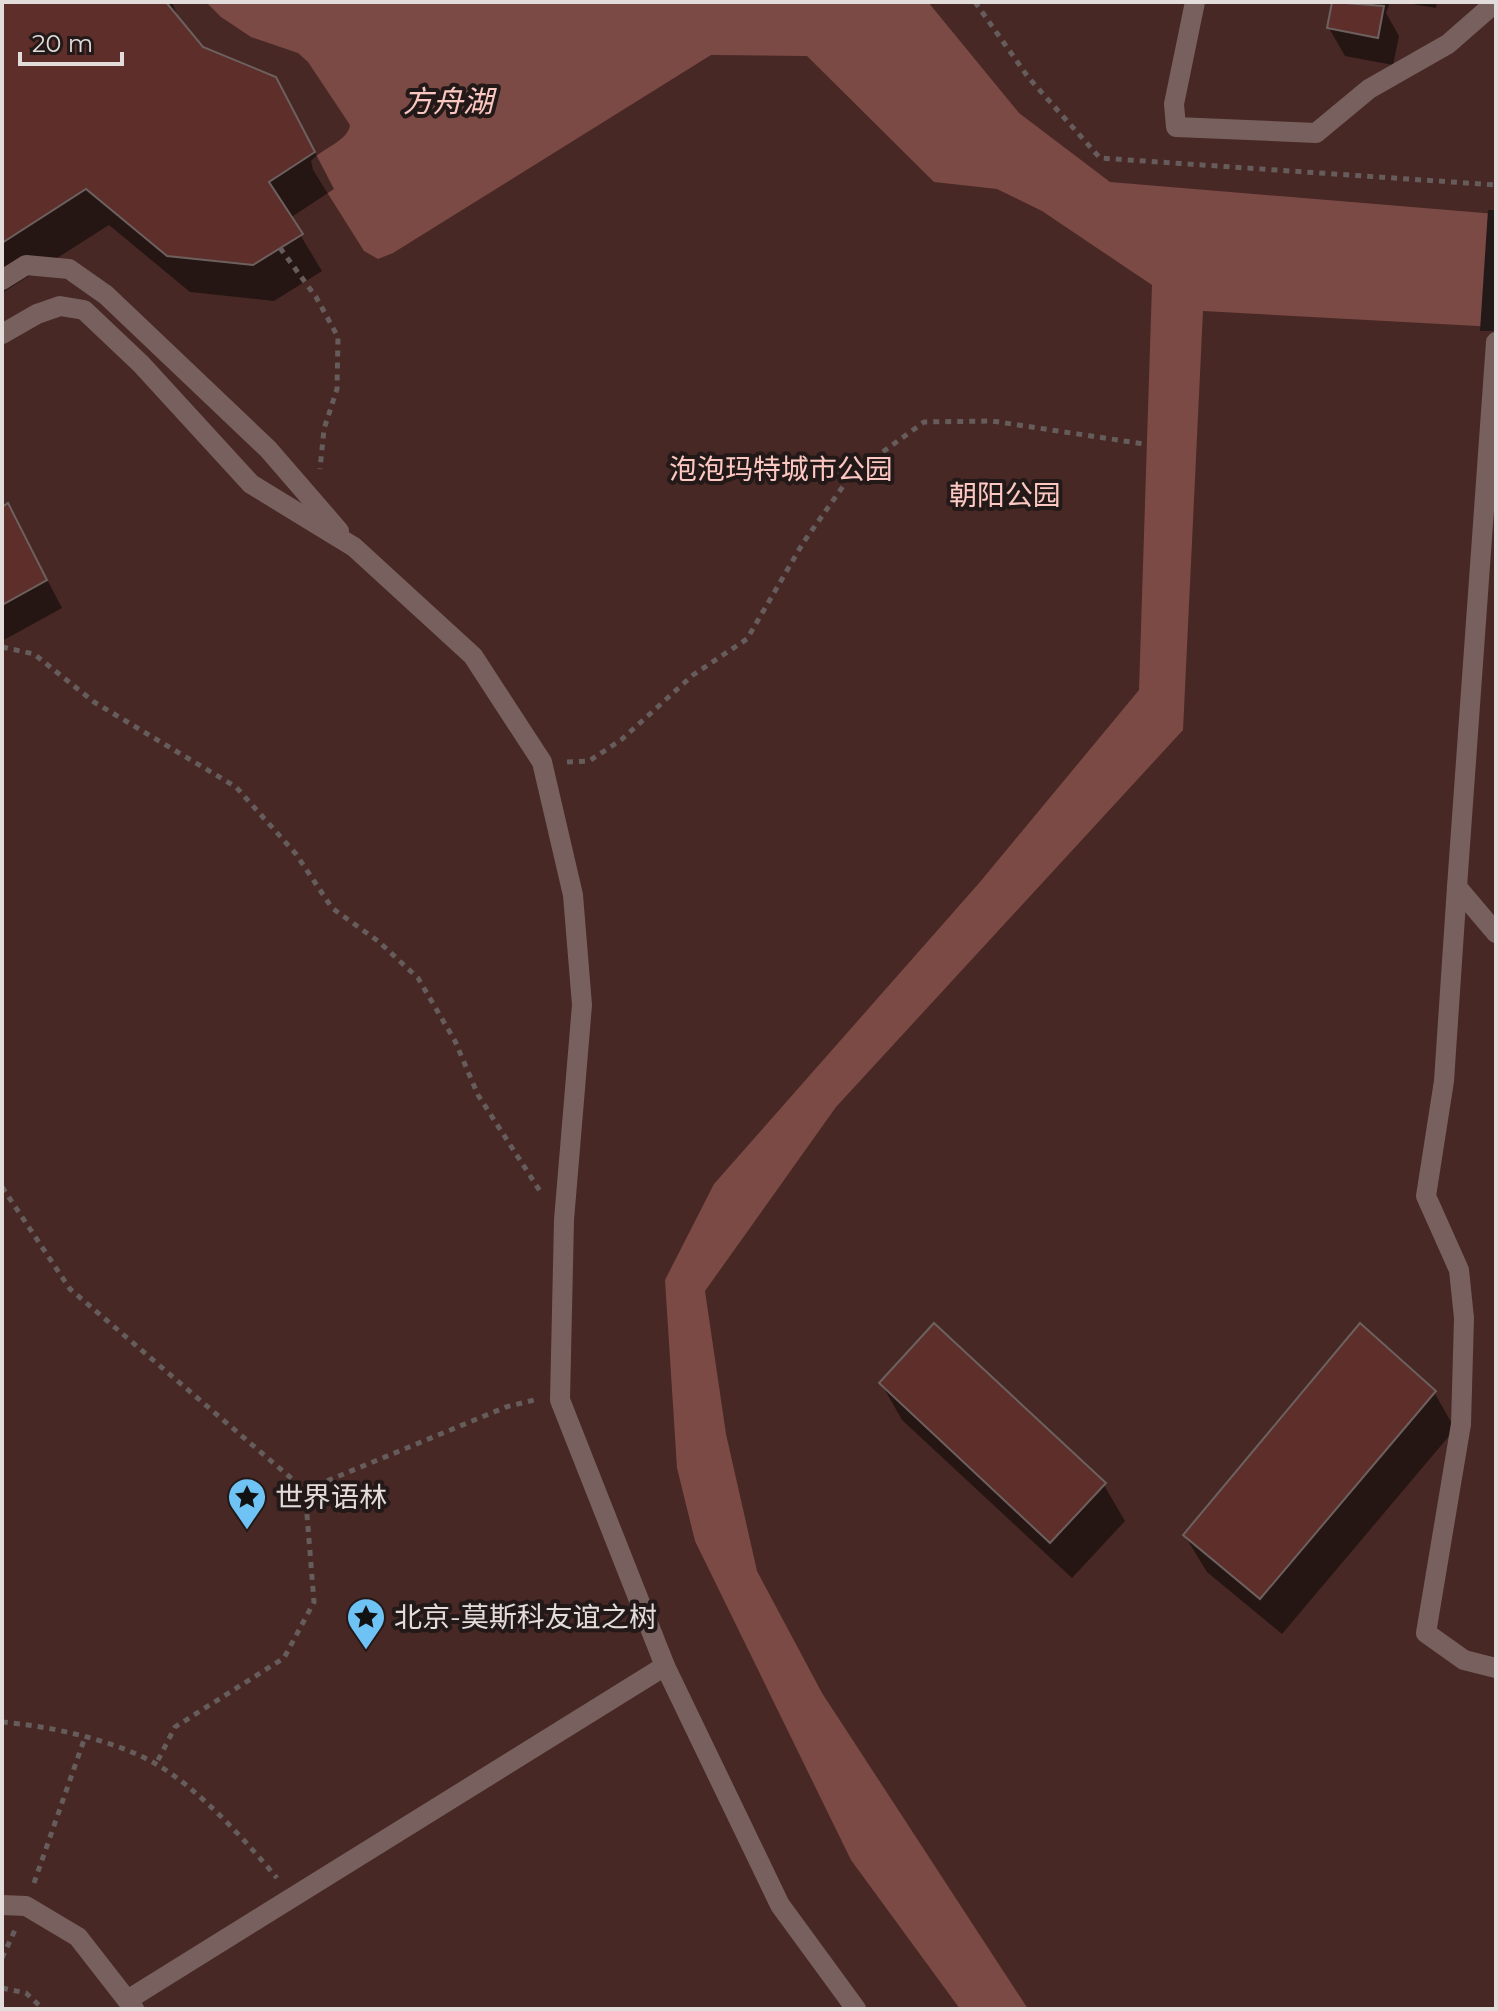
<svg xmlns="http://www.w3.org/2000/svg" width="1498" height="2011" font-family="Montserrat,'Noto Sans SC',sans-serif">
<style>
.green{fill:#472825}
.water{fill:#7c4a45}
.pier{fill:#231918}
.shadow{fill:#0007}
.building{fill:#5e2f2a;stroke:#6c615f;stroke-width:2}
.lines{fill:none;stroke-linecap:round;stroke-linejoin:round}
.path{stroke:#655c5b;stroke-width:5;stroke-dasharray:6 6;stroke-linecap:butt}
.minor{stroke:#77605d;stroke-width:20}
.labels{text-anchor:middle;dominant-baseline:central;stroke-width:8;stroke-linejoin:round;paint-order:stroke}
.park-label{font-size:28px;fill:#fcc8c1;stroke:#231918}
.poi-label{font-size:28px;fill:#e2dcdb;stroke:#231918;text-anchor:start}
.water-label{font-size:30px;font-style:italic;fill:#fbc7c1;stroke:#231918}
</style>
<rect width="100%" height="100%" fill="#231918"/>
<!-- green -->
<rect class="green" x="2" y="2" width="1494" height="2007"/>
<!-- water -->
<path class="water" d="M206 2H928L1019 113 1110 182 1496 214V327L1203 311 1183 730 836 1107 705 1291 726 1434 757 1571 822 1693 1028 2009H960L851 1860 695 1541 677 1468 665 1280 714 1184 980 882 1139 690 1152 285 1042 211 997 189 934 182 807 56 711 55 393 253 378 259 364 251 313 170 311 161C321 149 348 141 350 125L308 62 298 53 251 37 221 17Z"/>
<!-- pier -->
<path class="pier" d="M1488 210H1496V331H1480Z"/>
<!-- shadow -->
<g class="shadow">
<path d="M2 2H172L180 22 202 48 296 116 334 189 290 218 322 271 274 301 190 292 109 225 2 293Z"/>
<path d="M1334 2H1390L1386 13 1399 36 1393 65 1345 56 1329 28Z"/>
<path d="M1401 2H1437L1436 8Z"/>
<path d="M2 509 23 534 62 608 2 641Z"/>
<path d="M881 1383 1104 1485 1125 1521 1072 1578 902 1420Z"/>
<path d="M1434 1392 1455 1429 1282 1634 1207 1572 1185 1536Z"/>
</g>
<!-- building -->
<g class="building">
<path d="M2 2H166L203 47 276 77 315 152 269 182 303 234 253 265 167 256 86 189 2 243Z"/>
<path d="M1332 2 1384 6 1378 38 1327 28Z"/>
<path d="M8 503 47 580 2 605V507Z"/>
<path d="M934 1323 1106 1483 1050 1543 879 1383Z"/>
<path d="M1360 1323 1436 1391 1260 1599 1183 1535Z"/>
</g>
<g class="lines">
<!-- path -->
<g class="path">
<path d="M975 2 1028 77 1100 158 1496 185"/>
<path d="M280 248 316 297 338 337 337 389 324 429 320 469"/>
<path d="M2 647 34 654 94 702 236 787 296 854 332 908 378 941 418 978 455 1041 478 1095 540 1191"/>
<path d="M567 762 589 761 621 740 693 675 747 639 803 543 851 475 924 422 992 421 1144 444"/>
<path d="M2 1187 70 1289 305 1490 314 1602 284 1658 175 1727 156 1764"/>
<path d="M305 1490 506 1407 534 1400"/>
<path d="M2 1722C49 1726 115 1740 156 1764 199 1789 245 1840 277 1878"/>
<path d="M34 1883 85 1737"/>
<path d="M2 1958 15 1930"/>
<path d="M2 1988 26 1993 43 2009"/>
</g>
<!-- minor -->
<g class="minor">
<path d="M1195 2 1174 104 1176 127 1316 133 1369 89 1448 44 1496 2"/>
<path d="M2 280 26 265 69 269 106 295 268 449 339 531"/>
<path d="M2 334 37 314 60 306 84 310 141 364 251 484 354 547 473 656 542 762 573 895 582 1005 564 1220 560 1400 665 1666 780 1905 856 2009"/>
<path d="M1496 342 1457 887 1496 933"/>
<path d="M1457 887 1444 1081 1426 1196 1459 1270 1464 1318 1461 1424 1426 1633 1464 1660 1496 1668"/>
<path d="M2 1905 26 1906 78 1937 134 2009"/>
<path d="M129 1999 665 1666"/>
</g>
</g>
<!-- icons -->
<defs>
<g id="sight-pin" transform="scale(2)"><path d="M0 17L-7.5 6A9.5 9.5 0 1 1 7.5 6Z" fill="#6fc2f4" stroke="#231918"/><path d="M0-6L1.8-2.2L6-1.7L2.9 1.2L3.7 5.4L0 3.3L-3.7 5.4L-2.9 1.2L-6-1.7L-1.8-2.2Z" fill="#111"/></g>
</defs>
<g fill-rule="evenodd">
<use href="#sight-pin" x="247" y="1497"/>
<use href="#sight-pin" x="366" y="1617"/>
</g>
<g class="labels">
<!-- park labels -->
<g class="park-label">
<text x="781" y="469">泡泡玛特城市公园</text>
<text x="1005" y="495">朝阳公园</text>
</g>
<!-- poi labels -->
<g class="poi-label">
<text x="275" y="1497">世界语林</text>
<text x="394" y="1617">北京-莫斯科友谊之树</text>
</g>
<!-- water labels -->
<g class="water-label">
<text x="448" y="101">方舟湖</text>
</g>
</g>
<!-- border -->
<rect width="1498" height="2011" fill="none" stroke="#e2dcdb" stroke-width="8"/>
<!-- scale -->
<path d="M20 52v12h102v-12" fill="none" stroke="#e2dcdb" stroke-width="4"/>
<text x="32" y="52" font-size="24" fill="#e2dcdb" stroke="#231918" stroke-width="6" paint-order="stroke">20 m</text>
</svg>
